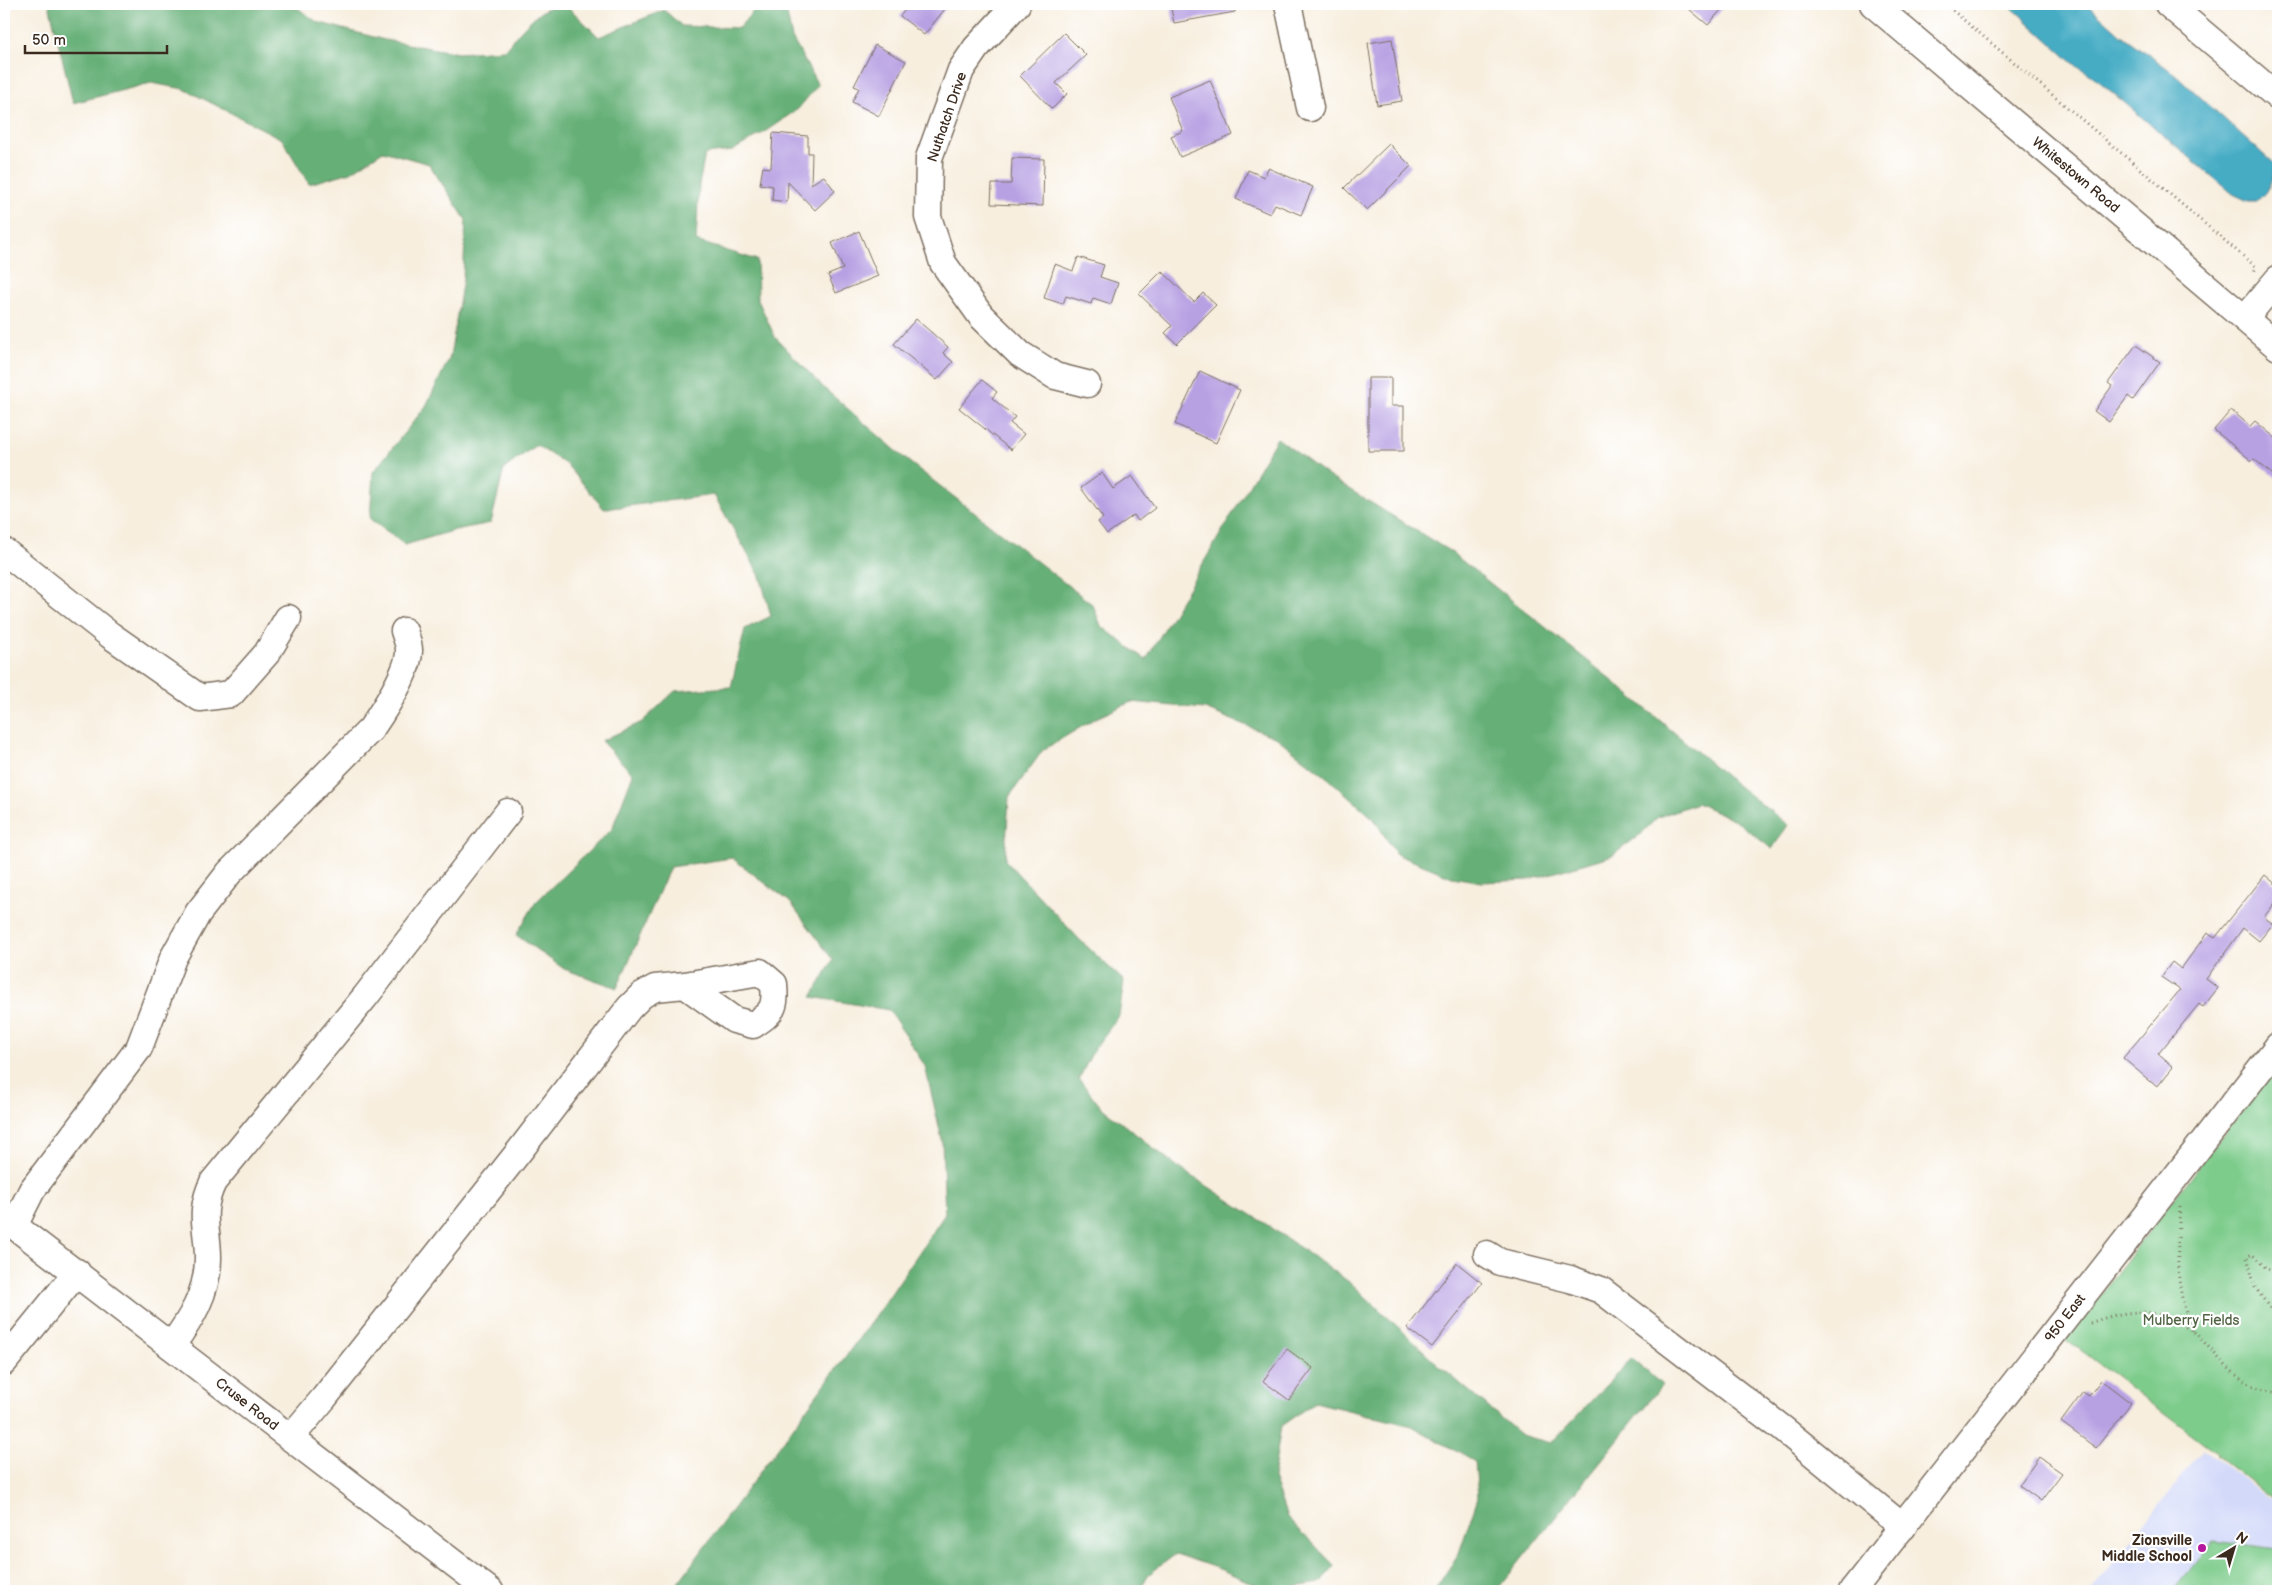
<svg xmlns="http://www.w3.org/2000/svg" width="2282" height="1595" font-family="'Balsamiq Sans',sans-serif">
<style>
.built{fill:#d3d9f9}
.green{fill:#7ecc8c;stroke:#5c7b55}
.forest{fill:#66b078;stroke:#506d4b}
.water{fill:#44acc4;stroke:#406b71}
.building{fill:#b8a1e3}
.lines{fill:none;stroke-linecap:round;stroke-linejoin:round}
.minor-casing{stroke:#7d6f61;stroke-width:29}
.path{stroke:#7d6f61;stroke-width:3;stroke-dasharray:1 4;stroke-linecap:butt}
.minor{stroke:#fff;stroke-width:26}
.poi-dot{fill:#b5179e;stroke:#fff;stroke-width:2}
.labels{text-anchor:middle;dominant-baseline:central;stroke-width:4.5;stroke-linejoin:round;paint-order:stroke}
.street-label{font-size:14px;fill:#3b2a1e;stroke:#fff}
.park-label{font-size:14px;fill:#526344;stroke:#fff}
.poi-label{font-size:14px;font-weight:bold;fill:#3b2a1e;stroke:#fff;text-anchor:end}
</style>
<rect width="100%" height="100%" fill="#fff"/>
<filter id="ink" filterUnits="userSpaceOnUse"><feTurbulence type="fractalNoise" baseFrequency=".02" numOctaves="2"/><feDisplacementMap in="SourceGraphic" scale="10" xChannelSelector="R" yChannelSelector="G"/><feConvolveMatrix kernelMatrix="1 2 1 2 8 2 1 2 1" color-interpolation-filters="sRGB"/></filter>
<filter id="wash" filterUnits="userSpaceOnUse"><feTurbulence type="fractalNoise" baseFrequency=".0096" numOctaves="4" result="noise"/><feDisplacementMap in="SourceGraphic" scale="20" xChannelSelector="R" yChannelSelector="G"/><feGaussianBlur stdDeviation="1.12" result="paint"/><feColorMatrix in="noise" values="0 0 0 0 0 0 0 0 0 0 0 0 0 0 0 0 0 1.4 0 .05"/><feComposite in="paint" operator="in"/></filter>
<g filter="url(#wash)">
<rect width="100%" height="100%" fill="#f7eede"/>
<!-- built -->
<path class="built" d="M2203 1449 2278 1505V1591H2091Z"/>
<!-- green -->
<g class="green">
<path d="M2278 1064V1503L2217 1456 2216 1452 2066 1339Z"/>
<path d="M2213 1541 2278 1549V1591H2173Z"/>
</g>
<!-- forest -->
<path class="forest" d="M49 4H292L317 22 385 40 458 53 504 50C520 32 539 4 565 4L599 37 664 10 682 26 739 28 759 4H785L792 38 818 85 798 109 763 133 732 151 705 154 699 185 696 241 757 260 758 300 775 337 825 389 908 461 1093 605 1101 626 1146 660 1277 438 1331 478 1451 552 1608 677 1732 781 1788 825 1772 849 1735 820 1697 803 1658 817 1641 834 1613 855 1573 867 1529 880 1482 882 1452 877 1396 854 1374 819 1329 779 1277 738 1205 709 1131 702 1096 718 1043 750 1009 797 1005 860 1079 939 1124 981 1119 1016 1094 1049 1079 1079 1101 1107 1178 1167 1272 1228 1352 1284 1442 1368 1521 1435 1551 1443 1632 1358 1662 1385 1496 1591H1434L1459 1553 1478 1497 1475 1462 1412 1426 1315 1402 1281 1426 1273 1478 1287 1517 1334 1565 1320 1583 1270 1591 1222 1570 1176 1554 1148 1575 1139 1591H672L882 1307 945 1214 942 1140 925 1066 889 1010 812 997 833 960 790 902 732 858 670 867 617 988 564 969 516 935 536 902 612 829 633 774 601 741 642 722 675 691 731 687 745 629 771 616 760 576 714 495 604 509 567 465 536 445 504 469 491 523 455 530 405 545 370 519 373 472 426 406 450 357 463 279 466 220 429 164 383 151 351 172 309 184 282 139 184 89 151 83 73 103Z"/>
<!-- water -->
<path class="water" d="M2008 4H2087L2120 34 2175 74 2274 164C2274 181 2269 190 2257 201H2248L2233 194 2094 77 2072 62Z"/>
<g id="blocks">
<!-- building -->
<g class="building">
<path d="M910 4H949L924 35 900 16Z"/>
<path d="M1170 4H1235V12L1174 23Z"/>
<path d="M1683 4H1726L1708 25Z"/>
<path d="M1064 33 1086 55 1056 83 1067 94 1052 109 1020 76Z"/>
<path d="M1392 39 1402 101 1377 105 1368 43Z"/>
<path d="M875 45 906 61 879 116 852 102 859 88 854 86Z"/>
<path d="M1210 80 1233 135 1180 157 1171 136 1183 131 1169 97Z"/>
<path d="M773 133 808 136V153H812L811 184 824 176 835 191 815 210 788 182 787 202 772 200 773 186 760 184 763 167 771 168Z"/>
<path d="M1389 144 1411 166 1367 210 1344 188Z"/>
<path d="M1012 158 1044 159 1043 206 991 204 992 184H1011Z"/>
<path d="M1268 168 1313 187 1301 215 1275 204 1270 214 1236 199 1248 170 1264 177Z"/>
<path d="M859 231 878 276 836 293 828 275 843 269 832 243Z"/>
<path d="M1078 257 1104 265 1100 277 1118 283 1111 304 1093 298 1091 304 1066 296 1063 304 1044 298 1055 264 1073 271Z"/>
<path d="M1162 271 1194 302 1203 293 1216 305 1177 344 1165 333 1172 326 1139 294Z"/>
<path d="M916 319 948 347 943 353 953 362 937 380 894 344Z"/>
<path d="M2136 345 2160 362 2133 400 2128 396 2109 422 2094 411 2112 386 2108 383Z"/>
<path d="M1200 371 1240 390 1216 443 1175 424Z"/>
<path d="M1368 378H1391V406H1404V451H1368Z"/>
<path d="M982 380 997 392 992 398 1015 417 1010 423 1024 434 1011 450 959 408Z"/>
<path d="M2231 410 2250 426 2255 421 2278 440V479L2254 459 2252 461 2214 430Z"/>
<path d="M1102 473 1113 489 1132 476 1155 508 1138 521 1134 515 1107 534 1098 522 1103 518 1081 488Z"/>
<path d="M2265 875 2278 886V899L2264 917 2273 924 2259 941 2243 928 2206 979 2218 988 2203 1007 2199 1004 2158 1054 2173 1067 2157 1087 2123 1058 2180 990 2161 977 2172 962 2181 969 2207 933 2215 938Z"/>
<path d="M1457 1263 1482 1283 1432 1347 1407 1328Z"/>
<path d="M1287 1349 1313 1368 1289 1400 1263 1381Z"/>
<path d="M2101 1380 2131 1403 2096 1448 2061 1422 2083 1392 2089 1396Z"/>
<path d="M2039 1457 2062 1473 2041 1501 2019 1485Z"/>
</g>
</g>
</g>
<g filter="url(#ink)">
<use href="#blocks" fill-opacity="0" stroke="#7d6f61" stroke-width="1"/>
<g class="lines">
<!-- minor casing -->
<g class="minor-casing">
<g id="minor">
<path d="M1017 4 976 48 961 70 929 158 928 217 943 263 981 316 1020 354 1055 376 1087 384"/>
<path d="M1288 4 1310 108"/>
<path d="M1873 4 2278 347"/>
<path d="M2168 4 2278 97"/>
<path d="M2245 318 2278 279"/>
<path d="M4 551 110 635 200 698 231 694 267 653 288 618"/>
<path d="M4 1218 490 1591"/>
<path d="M14 1226 32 1190 139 1048 173 958 198 913 229 873 371 729C382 713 410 670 409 650 409 644 406 637 404 631"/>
<path d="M1487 1254 1500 1262 1570 1279 1601 1290 1783 1429 1903 1527"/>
<path d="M171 1346C191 1320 208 1292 208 1258 208 1227 198 1214 213 1182L365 997 508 812"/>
<path d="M4 1362 77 1272"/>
<path d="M291 1437 324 1398 521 1149 629 1008 642 995 655 988 685 985 760 972 774 984C776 1008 773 1012 753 1025L734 1020 685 985"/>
<path d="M1852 1591 2278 1046"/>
</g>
</g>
<!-- path -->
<g class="path">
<path d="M1945 4 2256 267 2254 272"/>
<path d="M2180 1207C2177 1253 2174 1288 2193 1331"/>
<path d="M2278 1274 2267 1269 2252 1254 2247 1257 2255 1287 2278 1320"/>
<path d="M2090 1323C2122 1311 2151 1306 2181 1324 2185 1327 2191 1329 2194 1332 2211 1348 2224 1367 2243 1380 2254 1387 2266 1391 2278 1395"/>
</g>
<!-- minor -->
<use href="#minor" class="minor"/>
</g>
</g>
<!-- markers -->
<circle class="poi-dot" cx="2202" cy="1548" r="5"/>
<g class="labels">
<!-- street labels -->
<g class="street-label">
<text transform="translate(947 117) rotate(-71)">Nuthatch Drive</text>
<text transform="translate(2076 175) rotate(40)">Whitestown Road</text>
<text transform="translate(2065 1318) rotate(-52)">950 East</text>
<text transform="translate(247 1404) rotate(38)">Cruse Road</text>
</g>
<!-- park labels -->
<g class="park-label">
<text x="2191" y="1320">Mulberry Fields</text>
</g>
<!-- poi labels -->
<g class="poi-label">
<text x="2192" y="1540">Zionsville<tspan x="2192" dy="16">Middle School</tspan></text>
</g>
</g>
<!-- margin -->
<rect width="2282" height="1595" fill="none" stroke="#fff" stroke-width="20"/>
<!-- north arrow -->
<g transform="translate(2234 1548) rotate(38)" stroke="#ffffff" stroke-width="4" paint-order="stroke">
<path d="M0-4L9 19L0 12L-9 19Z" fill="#3b2a1e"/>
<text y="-8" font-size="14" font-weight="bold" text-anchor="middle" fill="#3b2a1e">N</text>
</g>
<!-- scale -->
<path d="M25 45v8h142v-8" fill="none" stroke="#3b2a1e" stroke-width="2.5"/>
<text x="32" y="45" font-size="15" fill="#3b2a1e" stroke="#ffffff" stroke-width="4" paint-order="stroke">50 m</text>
</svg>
